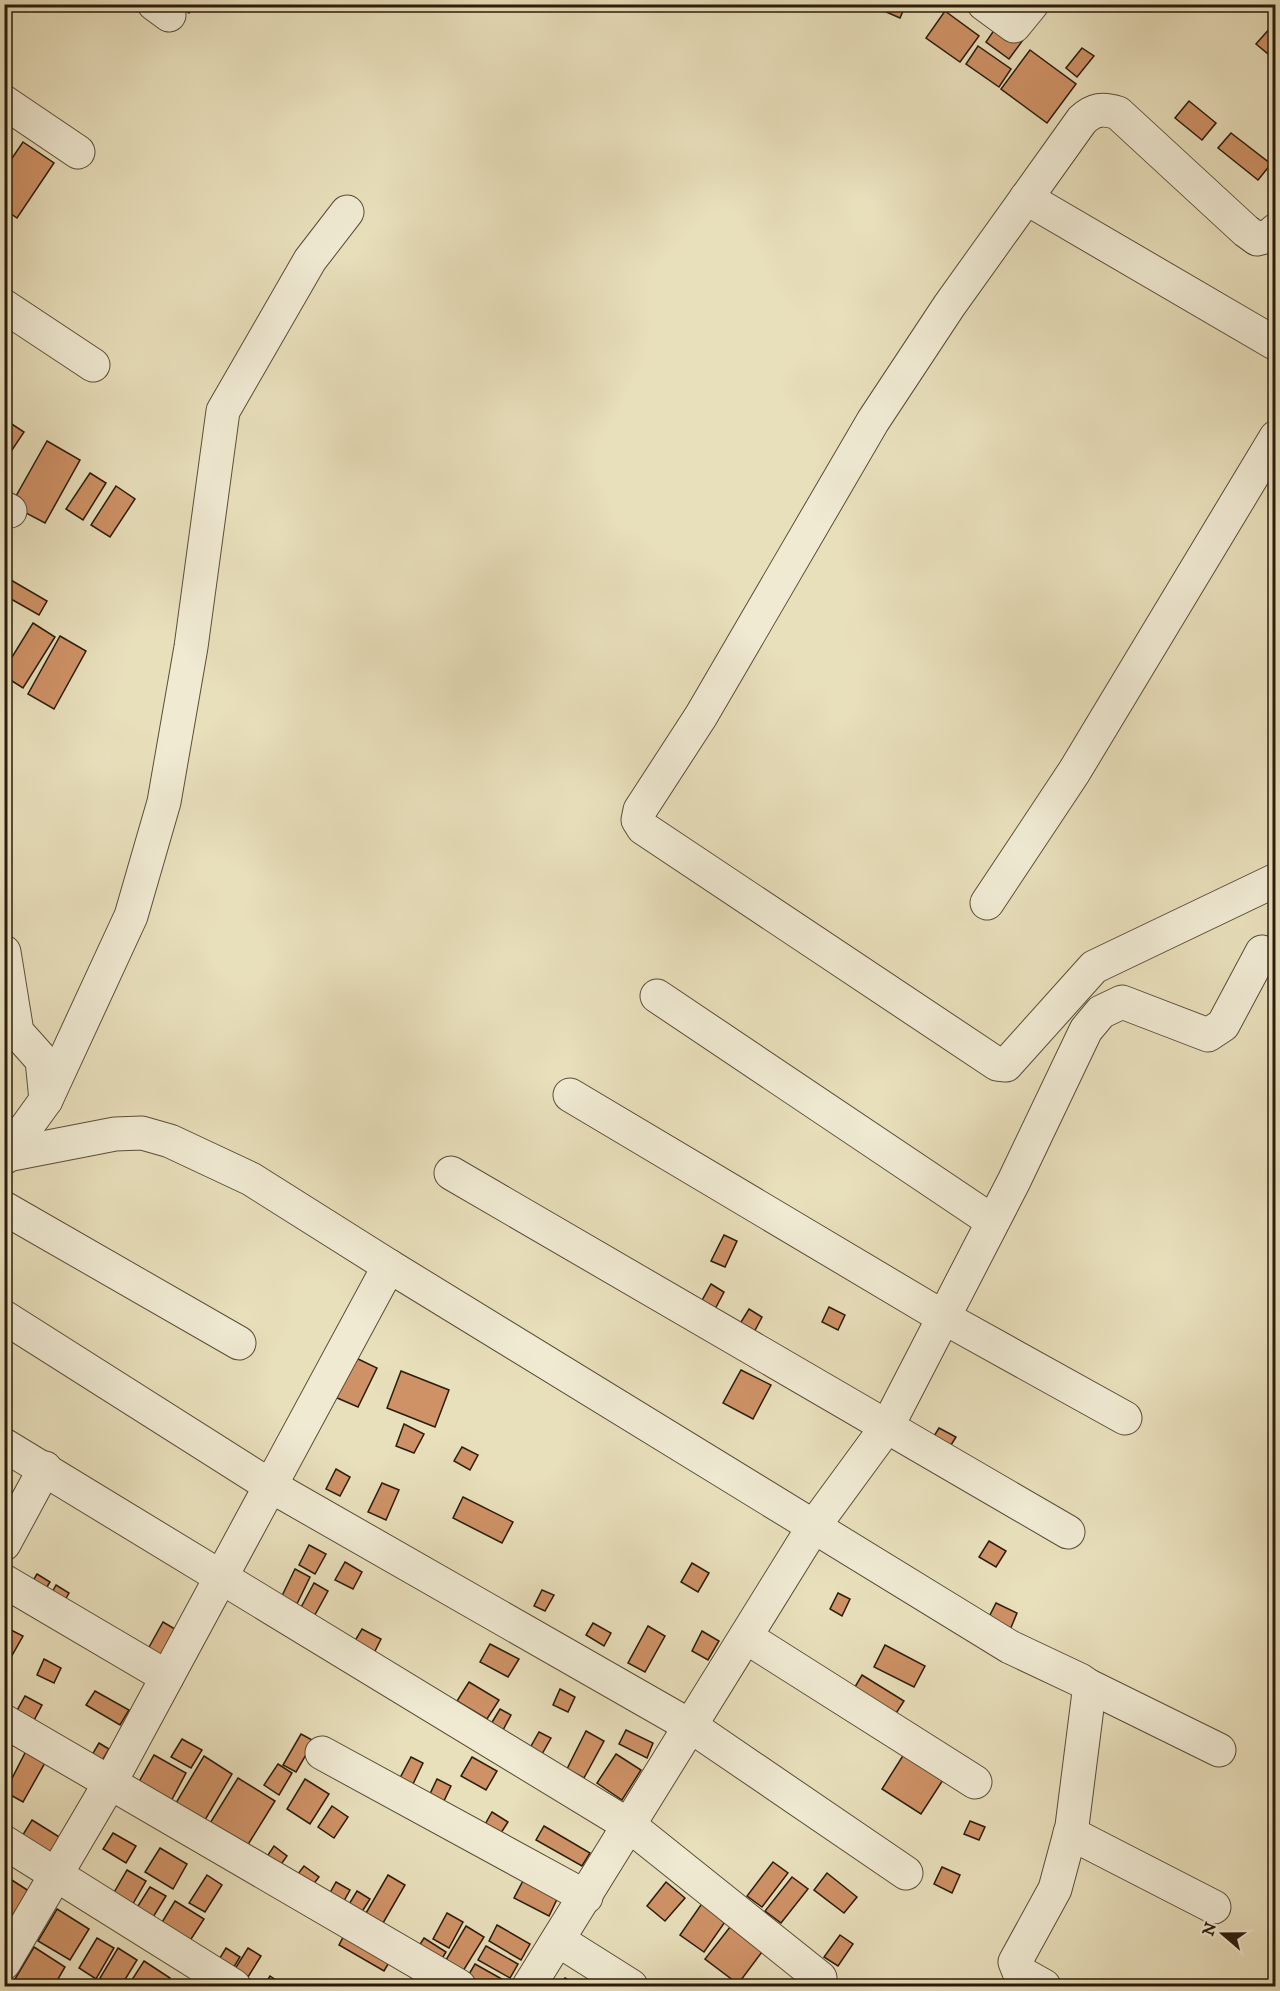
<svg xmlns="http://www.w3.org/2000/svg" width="1280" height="1991" font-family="'IM FELL DW Pica',serif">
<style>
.building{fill:#ce9266;stroke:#2b1c0b;stroke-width:1.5}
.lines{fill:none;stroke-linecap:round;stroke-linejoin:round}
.minor-casing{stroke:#5a4d37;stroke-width:35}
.minor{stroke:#f0ead3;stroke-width:33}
</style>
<rect width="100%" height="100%" fill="#e8dfbb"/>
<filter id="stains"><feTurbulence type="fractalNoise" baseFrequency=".00333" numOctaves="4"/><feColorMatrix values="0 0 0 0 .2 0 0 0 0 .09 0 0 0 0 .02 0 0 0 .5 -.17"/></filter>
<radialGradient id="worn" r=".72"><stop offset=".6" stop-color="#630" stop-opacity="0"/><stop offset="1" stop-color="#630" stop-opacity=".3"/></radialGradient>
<!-- building -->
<g class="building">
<path d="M177 4H195L189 13Z"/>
<path d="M876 4H906L900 18 875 7Z"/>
<path d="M945 11 979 36 960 62 926 38Z"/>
<path d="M999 23 1023 40 1009 59 986 42Z"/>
<path d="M1271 27 1276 31 1273 58 1256 44Z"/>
<path d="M978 46 1011 69 999 87 966 64Z"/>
<path d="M1082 48 1094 56 1077 77 1066 68Z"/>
<path d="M1030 50 1076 84 1047 123 1001 89Z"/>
<path d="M1189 101 1216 123 1202 140 1175 118Z"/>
<path d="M1231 133 1271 164 1258 180 1218 148Z"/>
<path d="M23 142 54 163 17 218 4 209V170Z"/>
<path d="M4 419 24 432 4 462Z"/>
<path d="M47 441 80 460 45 523 11 505Z"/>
<path d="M90 473 106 483 83 520 66 509Z"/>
<path d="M116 486 135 499 110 537 91 525Z"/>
<path d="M4 576 47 601 39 615 4 595Z"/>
<path d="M33 623 55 637 23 688 4 676V670Z"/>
<path d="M60 636 86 651 54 709 28 694Z"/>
<path d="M724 1235 737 1241 725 1267 711 1261Z"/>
<path d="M711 1284 724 1292 714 1311 700 1304Z"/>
<path d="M829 1307 845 1315 838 1330 822 1322Z"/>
<path d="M749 1309 762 1317 752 1336 738 1327Z"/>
<path d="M354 1357 377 1368 358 1407 335 1397Z"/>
<path d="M741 1370 771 1385 753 1419 723 1403Z"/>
<path d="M401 1371 449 1390 435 1427 387 1408Z"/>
<path d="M404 1424 424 1434 414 1453 396 1446Z"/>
<path d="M939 1428 956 1437 948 1450 931 1441Z"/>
<path d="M462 1447 478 1455 470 1470 454 1461Z"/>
<path d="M336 1469 350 1477 340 1496 326 1489Z"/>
<path d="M382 1483 399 1490 386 1520 368 1512Z"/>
<path d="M463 1497 513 1522 502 1543 453 1518Z"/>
<path d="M989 1541 1006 1551 996 1567 979 1557Z"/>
<path d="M309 1545 326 1554 315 1574 299 1565Z"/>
<path d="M345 1562 362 1572 353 1589 335 1580Z"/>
<path d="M692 1563 709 1573 698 1592 681 1582Z"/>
<path d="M295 1569 310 1577 294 1610 279 1602Z"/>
<path d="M37 1574 50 1582 42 1595 29 1587Z"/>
<path d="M314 1583 328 1591 311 1622 297 1615Z"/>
<path d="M56 1585 69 1593 61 1607 48 1600Z"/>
<path d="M542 1590 554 1595 545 1611 534 1606Z"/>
<path d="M838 1593 850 1599 842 1616 830 1609Z"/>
<path d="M996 1603 1017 1613 1010 1630 988 1619Z"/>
<path d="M163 1622 180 1632 160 1668 143 1658Z"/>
<path d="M593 1623 611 1633 604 1646 586 1635Z"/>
<path d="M648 1626 665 1636 645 1672 628 1663Z"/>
<path d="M7 1628 23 1636 10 1659 4 1656V1633Z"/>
<path d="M362 1629 381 1639 373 1655 353 1644Z"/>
<path d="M702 1631 719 1641 708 1660 692 1651Z"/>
<path d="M490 1644 519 1659 508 1677 480 1662Z"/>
<path d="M885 1645 925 1666 914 1687 874 1667Z"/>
<path d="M44 1659 61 1668 54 1683 37 1675Z"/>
<path d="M862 1675 904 1701 893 1718 852 1692Z"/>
<path d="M469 1682 499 1700 487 1719 457 1701Z"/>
<path d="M560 1689 575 1697 568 1712 553 1705Z"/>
<path d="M95 1691 129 1710 120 1725 86 1705Z"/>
<path d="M25 1696 42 1705 32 1724 15 1714Z"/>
<path d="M500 1709 511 1715 503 1730 491 1724Z"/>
<path d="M626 1730 653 1743 647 1758 619 1744Z"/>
<path d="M586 1731 604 1741 584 1778 567 1769Z"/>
<path d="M539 1732 551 1738 542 1754 530 1748Z"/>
<path d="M301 1734 314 1741 296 1772 283 1765Z"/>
<path d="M182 1739 202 1750 191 1768 171 1757Z"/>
<path d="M99 1743 109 1749 99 1766 89 1760Z"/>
<path d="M26 1751 46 1761 23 1802 5 1792Z"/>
<path d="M616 1754 641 1770 622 1800 597 1783Z"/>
<path d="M904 1754 943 1780 921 1814 882 1789Z"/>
<path d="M154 1755 186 1773 169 1805 136 1787Z"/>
<path d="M204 1756 232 1774 202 1825 173 1808Z"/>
<path d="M411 1757 423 1763 413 1784 400 1778Z"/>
<path d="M472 1757 497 1771 486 1790 461 1776Z"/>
<path d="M278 1764 292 1773 279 1795 264 1785Z"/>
<path d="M238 1778 275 1801 244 1851 207 1828Z"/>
<path d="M305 1779 329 1794 310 1824 287 1809Z"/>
<path d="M437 1779 451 1786 443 1803 429 1796Z"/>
<path d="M332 1806 348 1817 334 1838 318 1827Z"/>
<path d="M492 1812 508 1822 499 1836 483 1828Z"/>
<path d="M32 1820 61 1838 44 1864 16 1846Z"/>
<path d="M970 1821 985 1827 979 1840 964 1834Z"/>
<path d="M544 1826 590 1853 582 1866 536 1840Z"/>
<path d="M113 1833 136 1846 126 1863 103 1849Z"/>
<path d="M274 1846 287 1856 277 1870 264 1861Z"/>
<path d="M160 1848 187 1864 173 1889 145 1872Z"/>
<path d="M773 1862 788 1873 762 1907 747 1896Z"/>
<path d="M304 1866 319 1877 309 1890 294 1879Z"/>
<path d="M942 1867 960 1875 952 1893 934 1884Z"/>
<path d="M127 1870 146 1881 131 1907 112 1896Z"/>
<path d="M827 1873 857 1897 844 1913 814 1890Z"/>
<path d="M4 1875 32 1893 10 1926 4 1922Z"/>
<path d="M207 1875 222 1885 205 1912 189 1903Z"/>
<path d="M388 1875 405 1885 379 1930 362 1920Z"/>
<path d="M525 1877 559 1895 549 1916 514 1898Z"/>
<path d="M792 1877 808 1889 781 1923 765 1911Z"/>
<path d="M336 1882 350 1890 340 1908 326 1900Z"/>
<path d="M666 1882 685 1898 665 1921 647 1906Z"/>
<path d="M150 1887 166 1896 147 1927 131 1917Z"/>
<path d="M357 1891 370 1899 358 1918 345 1911Z"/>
<path d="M175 1901 204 1919 184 1950 156 1932Z"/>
<path d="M703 1902 727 1919 704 1952 680 1935Z"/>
<path d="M57 1909 89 1929 70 1960 38 1941Z"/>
<path d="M447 1913 463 1922 449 1948 433 1939Z"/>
<path d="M350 1924 396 1951 384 1971 339 1945Z"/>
<path d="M497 1925 530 1944 521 1960 489 1941Z"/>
<path d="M466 1926 484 1937 460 1976 443 1965Z"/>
<path d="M730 1927 762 1952 738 1984 705 1959Z"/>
<path d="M840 1935 853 1944 838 1966 824 1957Z"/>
<path d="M97 1938 114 1948 96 1979 79 1968Z"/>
<path d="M424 1938 446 1952 437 1967 415 1952Z"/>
<path d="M486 1946 518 1964 510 1978 478 1960Z"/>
<path d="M34 1947 65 1967 54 1986H28L15 1979Z"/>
<path d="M118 1948 137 1960 121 1986H112L100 1978Z"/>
<path d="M226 1948 240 1957 229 1975 215 1966Z"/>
<path d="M248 1948 261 1956 243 1985 230 1977Z"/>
<path d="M144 1961 170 1978 164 1986H128Z"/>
<path d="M475 1964 509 1983 507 1986H475L465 1981Z"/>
<path d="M270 1976 285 1986H264Z"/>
<path d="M565 1978 578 1986H560Z"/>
</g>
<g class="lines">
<!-- minor casing -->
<g class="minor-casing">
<g id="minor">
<path d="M154 4 169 15"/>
<path d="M984 4 1014 26 1032 4"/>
<path d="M4 102 78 152"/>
<path d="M1026 198 1276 344"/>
<path d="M1276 230 1269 236 1257 239 1246 231 1118 113C1103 108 1094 109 1082 120L949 306 873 421 701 716 640 810 638 820 643 828 997 1064 1006 1065 1094 967 1276 880"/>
<path d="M4 306 93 365"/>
<path d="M4 508 10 511"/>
<path d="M987 903 1074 772 1276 437"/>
<path d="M4 952 17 1032 42 1060 46 1100"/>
<path d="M657 996 992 1221"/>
<path d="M570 1095 943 1317 1125 1418"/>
<path d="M7 1155 115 1134 142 1133 170 1141 251 1179 389 1266"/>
<path d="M4 1158 46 1100 131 916 164 802 191 647 223 411 310 260 347 212"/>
<path d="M451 1173 1068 1532"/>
<path d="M4 1208 239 1343"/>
<path d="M4 1317 269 1485 692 1727 906 1873"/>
<path d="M4 1445 630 1826 820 1978"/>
<path d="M4 1544 45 1468"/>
<path d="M4 1581 167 1677"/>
<path d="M746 1637 975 1782"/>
<path d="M1087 1685 1219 1750"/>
<path d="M4 1721 459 1986"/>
<path d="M322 1753 586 1897"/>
<path d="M1070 1833 1214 1907"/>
<path d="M4 1842 234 1986"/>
<path d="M558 1940 631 1986"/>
<path d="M4 1963 111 1781 389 1266 1010 1647 1080 1680 1087 1685 1089 1692 1072 1826 1055 1889 1015 1962 1019 1972 1044 1986"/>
<path d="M529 1986 814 1526 888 1425 1014 1181 1086 1030 1101 1012 1122 1002 1208 1035 1223 1025 1262 952"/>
</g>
</g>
<!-- minor -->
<use href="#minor" class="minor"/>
</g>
<!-- margin -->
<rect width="1280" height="1991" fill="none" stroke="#e8dfbb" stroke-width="24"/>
<rect x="6" y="6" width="1268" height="1979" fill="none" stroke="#2b1c0b" stroke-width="3"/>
<rect x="12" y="12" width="1256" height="1967" fill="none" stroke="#2b1c0b" stroke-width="1.5"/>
<!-- north arrow -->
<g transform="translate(1223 1934) rotate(290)" stroke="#f0ead3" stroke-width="4.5" paint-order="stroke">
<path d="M0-4.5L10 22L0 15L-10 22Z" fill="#2b1c0b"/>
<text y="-9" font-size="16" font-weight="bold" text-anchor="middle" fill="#2b1c0b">N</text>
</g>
<rect width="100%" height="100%" filter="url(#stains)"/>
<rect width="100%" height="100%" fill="url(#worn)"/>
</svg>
